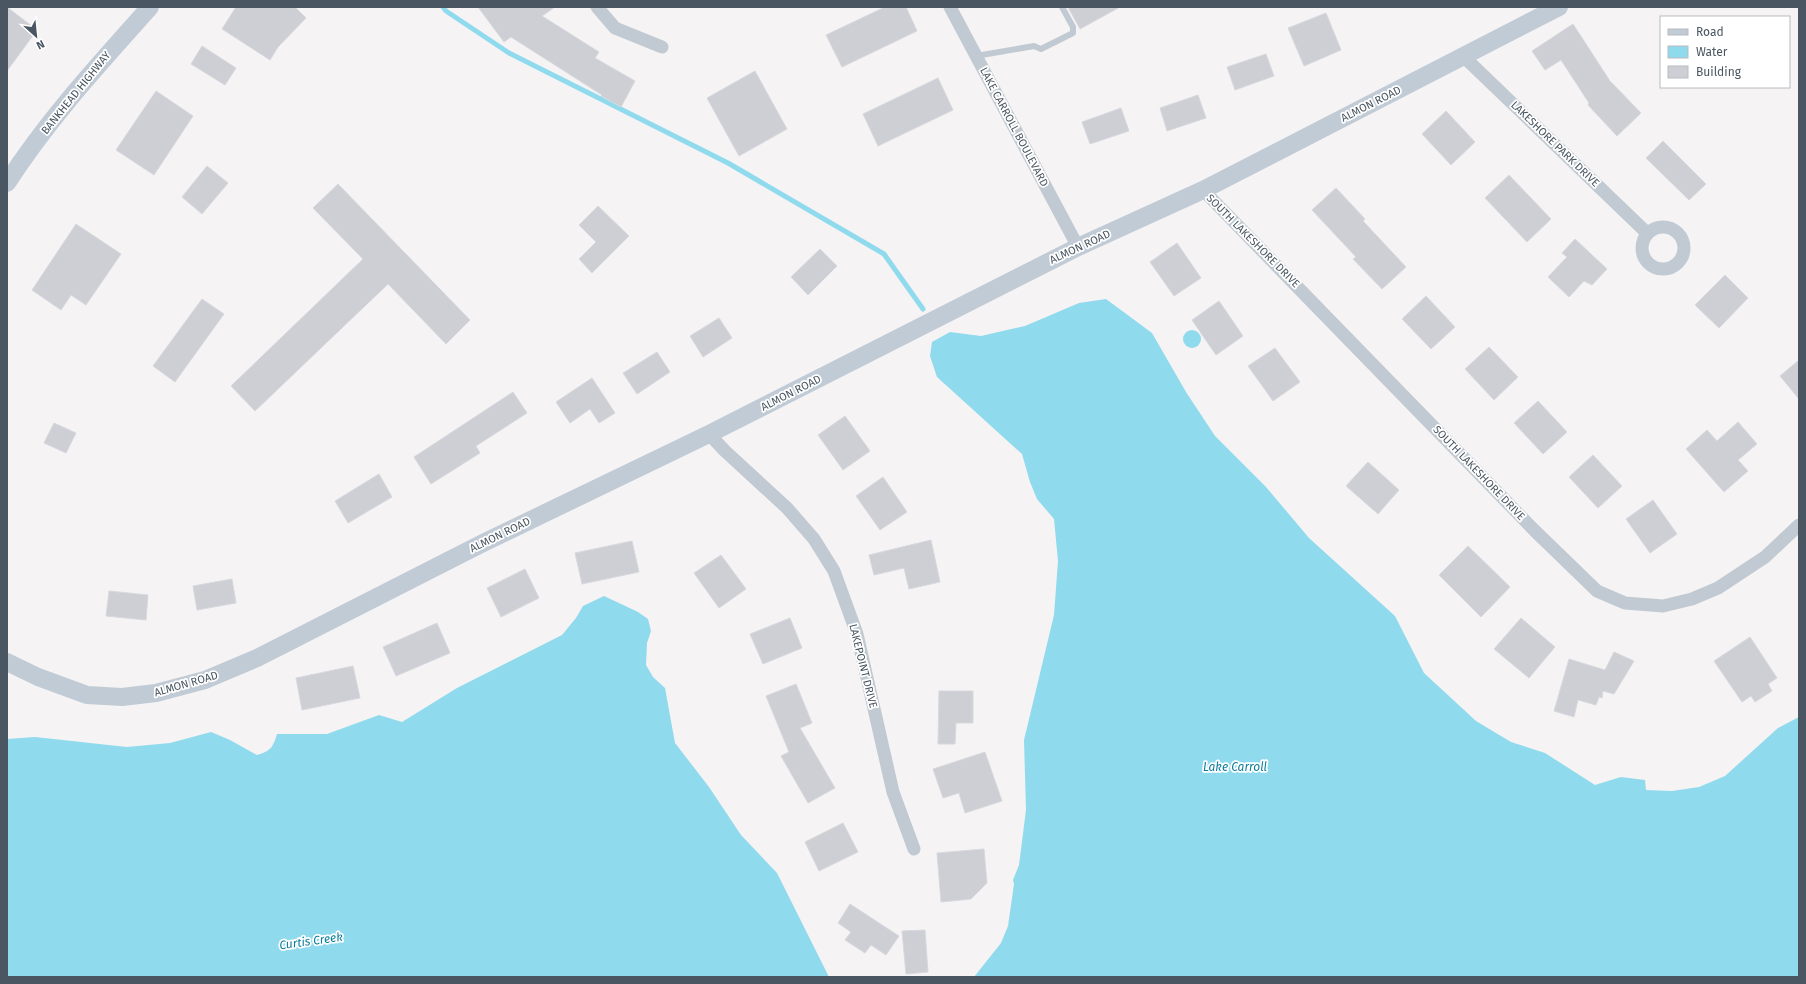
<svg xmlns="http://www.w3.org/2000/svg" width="1806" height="984" font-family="'Fira Sans',sans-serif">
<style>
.water{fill:#90daee}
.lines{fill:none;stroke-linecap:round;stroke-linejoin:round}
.stream{stroke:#90daee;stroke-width:5}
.building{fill:#cdcfd5;stroke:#d7d9de}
.lane{stroke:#c1cad2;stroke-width:6}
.street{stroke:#c1cad2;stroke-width:13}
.secondary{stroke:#c1cbd6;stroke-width:18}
.labels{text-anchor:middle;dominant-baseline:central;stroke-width:3.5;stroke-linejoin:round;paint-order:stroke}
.street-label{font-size:11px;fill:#4a5661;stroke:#fff}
.water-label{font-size:12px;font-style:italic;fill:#0c7c9b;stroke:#fff}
</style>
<rect width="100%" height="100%" fill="#f5f3f3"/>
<!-- water -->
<g class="water">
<path d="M1106 299 1152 333 1186 392 1215 436 1266 487 1309 538 1395 616 1424 673 1476 721 1511 742 1545 753 1595 785 1621 777 1645 780 1646 790 1672 791 1699 787 1725 776 1778 728 1799 717V977H974L1001 943 1008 926 1014 884 1013 880 1019 865 1026 810 1024 740 1054 615 1058 561 1054 519 1037 499 1030 482 1022 454 937 377 930 356 932 342 950 332 981 336 1025 326 1079 303Z"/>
<circle cx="1192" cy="339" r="9"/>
<path d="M604 596 638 612 648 619 651 631 647 643 646 665 653 677 665 688 675 743 709 787 741 835 777 873 829 977H7V739L35 737 127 747 170 743 211 732 230 740 257 755C271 751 273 747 277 734H327L379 715 402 722 457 688 562 635 576 618 583 606Z"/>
</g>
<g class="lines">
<!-- stream -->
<path class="stream" d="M443 7 446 11 509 53 728 163 884 254 923 309"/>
</g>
<!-- building -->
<g class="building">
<path d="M7 7 37 30 7 71Z"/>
<path d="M236 7H295L306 18 278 47 270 60 222 29Z"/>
<path d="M478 7H555L542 16 599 52 595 58 635 81 621 107 601 96 602 95 511 37 504 42Z"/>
<path d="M885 7H906L917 31 842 67 826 35Z"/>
<path d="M1068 7H1120L1080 29Z"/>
<path d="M1326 13 1341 50 1304 66 1288 28Z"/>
<path d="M1573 24 1610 81 1641 113 1617 136 1588 105 1589 103 1561 60 1545 70 1532 51Z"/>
<path d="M202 46 236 68 225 85 191 64Z"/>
<path d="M1266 54 1274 76 1235 90 1227 67Z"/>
<path d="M755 71 787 129 739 156 707 98Z"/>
<path d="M938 78 953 110 878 146 863 114Z"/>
<path d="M156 91 193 116 154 175 116 150Z"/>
<path d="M1198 95 1206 118 1167 131 1160 108Z"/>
<path d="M1121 108 1129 131 1090 144 1082 122Z"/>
<path d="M1446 111 1475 142 1451 165 1422 134Z"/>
<path d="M1663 141 1706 184 1689 200 1646 158Z"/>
<path d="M207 166 228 183 202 214 182 197Z"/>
<path d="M1509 175 1551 219 1527 242 1485 198Z"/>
<path d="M338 184 470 320 446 344 388 284 255 411 231 386 363 259 313 208Z"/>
<path d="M1336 188 1365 219 1363 221 1406 267 1382 289 1353 259 1356 257 1312 210Z"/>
<path d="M598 206 629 236 592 273 579 259 596 242 579 225Z"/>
<path d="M76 224 121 254 86 305 71 295 61 310 32 290Z"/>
<path d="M1575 239 1607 269 1592 285 1584 281 1569 297 1548 277 1567 257 1562 253Z"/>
<path d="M1177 243 1201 278 1174 296 1150 262Z"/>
<path d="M820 249 837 266 808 295 791 277Z"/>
<path d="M1725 275 1748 298 1719 328 1695 305Z"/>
<path d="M1426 296 1455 327 1431 349 1402 319Z"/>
<path d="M202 299 224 314 175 382 153 366Z"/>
<path d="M1219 301 1243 336 1216 355 1192 320Z"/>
<path d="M719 318 732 338 703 357 690 336Z"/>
<path d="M1489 347 1518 377 1494 400 1465 369Z"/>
<path d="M1275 348 1300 382 1273 401 1248 366Z"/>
<path d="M657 352 670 372 637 394 623 373Z"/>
<path d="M1799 360V399L1780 376Z"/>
<path d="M592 378 615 413 599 423 590 409 570 423 556 402Z"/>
<path d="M513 392 527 413 476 446 480 453 431 484 414 457Z"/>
<path d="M1538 401 1567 432 1543 454 1514 423Z"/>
<path d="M845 416 870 451 843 470 818 435Z"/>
<path d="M1738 422 1757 444 1738 460 1748 471 1724 492 1686 449 1707 430 1717 441Z"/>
<path d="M54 423 76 433 66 453 44 443Z"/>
<path d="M1593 455 1622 486 1598 508 1569 477Z"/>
<path d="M1368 462 1399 490 1378 514 1346 486Z"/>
<path d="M379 474 392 497 348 523 335 501Z"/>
<path d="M883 477 907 512 880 530 856 496Z"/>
<path d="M1653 500 1677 534 1650 553 1626 519Z"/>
<path d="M931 540 940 582 909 589 904 568 874 575 869 555Z"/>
<path d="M632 541 639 572 582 584 575 553Z"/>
<path d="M1468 546 1510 587 1481 617 1439 575Z"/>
<path d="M721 555 746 589 719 608 694 573Z"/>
<path d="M525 569 539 598 501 617 487 588Z"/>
<path d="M232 579 236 603 197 610 193 586Z"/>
<path d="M109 591 148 595 146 620 106 616Z"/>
<path d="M790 618 802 648 763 664 750 634Z"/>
<path d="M1521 618 1555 647 1529 678 1494 649Z"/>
<path d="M437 623 450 653 396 676 383 647Z"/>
<path d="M1750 637 1777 678 1768 684 1772 691 1755 702 1751 696 1742 702 1714 661Z"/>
<path d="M1614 652 1634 661 1614 694 1603 691 1602 698 1599 697 1596 705 1578 700 1574 717 1554 711 1569 659 1605 670Z"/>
<path d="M353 666 360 698 302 710 296 678Z"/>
<path d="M796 684 812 723 800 728 835 788 808 803 781 756 789 752 766 696Z"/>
<path d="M939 691H973V723H956L955 744H938Z"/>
<path d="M985 752 1002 801 965 813 959 793 943 798 933 769Z"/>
<path d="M843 823 858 852 819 871 805 842Z"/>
<path d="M984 849 987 883 971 899 941 902 937 853Z"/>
<path d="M850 904 899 936 886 955 871 945 865 953 845 940 851 932 838 923Z"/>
<path d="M925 930 928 972 906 974 902 931Z"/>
</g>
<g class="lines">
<!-- lane -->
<path class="lane" d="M976 56 1034 46 1041 49 1073 33V27L1062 7"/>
<!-- street -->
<g class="street">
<path d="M597 7 615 28 662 47"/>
<path d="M950 7 1078 247"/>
<path d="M1463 56 1647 233"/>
<path d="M1203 190 1534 530 1597 591 1625 603 1663 606 1692 599 1718 588 1765 557 1799 525"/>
<circle cx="1663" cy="248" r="21"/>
<path d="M709 434 725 451 787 508 814 539 834 571 857 634 893 792 914 849"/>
</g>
<!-- secondary -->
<g class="secondary">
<path d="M7 183C48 119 100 63 150 7"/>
<path d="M7 662 38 677 87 695 122 697 156 693 205 680 257 658 483 543 709 434 1078 247 1203 190 1559 7"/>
</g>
</g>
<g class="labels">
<!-- street labels -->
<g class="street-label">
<text transform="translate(76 93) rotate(-51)">BANKHEAD HIGHWAY</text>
<text transform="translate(1371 104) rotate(-27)">ALMON ROAD</text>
<text transform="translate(1014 127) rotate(62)">LAKE CARROLL BOULEVARD</text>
<text transform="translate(1555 144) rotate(44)">LAKESHORE PARK DRIVE</text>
<text transform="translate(1253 241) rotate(45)">SOUTH LAKESHORE DRIVE</text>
<text transform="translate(1080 247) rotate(-25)">ALMON ROAD</text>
<text transform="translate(791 393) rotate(-27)">ALMON ROAD</text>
<text transform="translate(1479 473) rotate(46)">SOUTH LAKESHORE DRIVE</text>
<text transform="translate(500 535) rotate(-26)">ALMON ROAD</text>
<text transform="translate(863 666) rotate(76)">LAKEPOINT DRIVE</text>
<text transform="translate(186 684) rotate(-16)">ALMON ROAD</text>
</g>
<!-- water labels -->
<g class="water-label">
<text x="1235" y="767">Lake Carroll</text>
<text transform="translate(311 941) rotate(-8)">Curtis Creek</text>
</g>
</g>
<!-- border -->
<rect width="1806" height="984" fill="none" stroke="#4a5661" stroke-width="16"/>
<!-- legend -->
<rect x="1660" y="16" width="130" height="72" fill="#ffffff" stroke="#b7bbc0"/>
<rect x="1668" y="29" width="20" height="6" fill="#c1cbd6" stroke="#b7bbc0"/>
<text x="1696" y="36" font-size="12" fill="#4a5661">Road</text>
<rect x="1668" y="46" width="20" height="12" fill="#90daee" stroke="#b7bbc0"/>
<text x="1696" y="56" font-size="12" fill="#4a5661">Water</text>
<rect x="1668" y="66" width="20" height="12" fill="#cdcfd5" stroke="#b7bbc0"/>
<text x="1696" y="76" font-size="12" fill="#4a5661">Building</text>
<!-- north arrow -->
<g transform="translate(36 36) rotate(153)" stroke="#ffffff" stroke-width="3" paint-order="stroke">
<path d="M0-3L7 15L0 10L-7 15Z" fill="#4a5661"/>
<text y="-6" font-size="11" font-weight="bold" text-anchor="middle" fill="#4a5661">N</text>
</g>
</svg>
